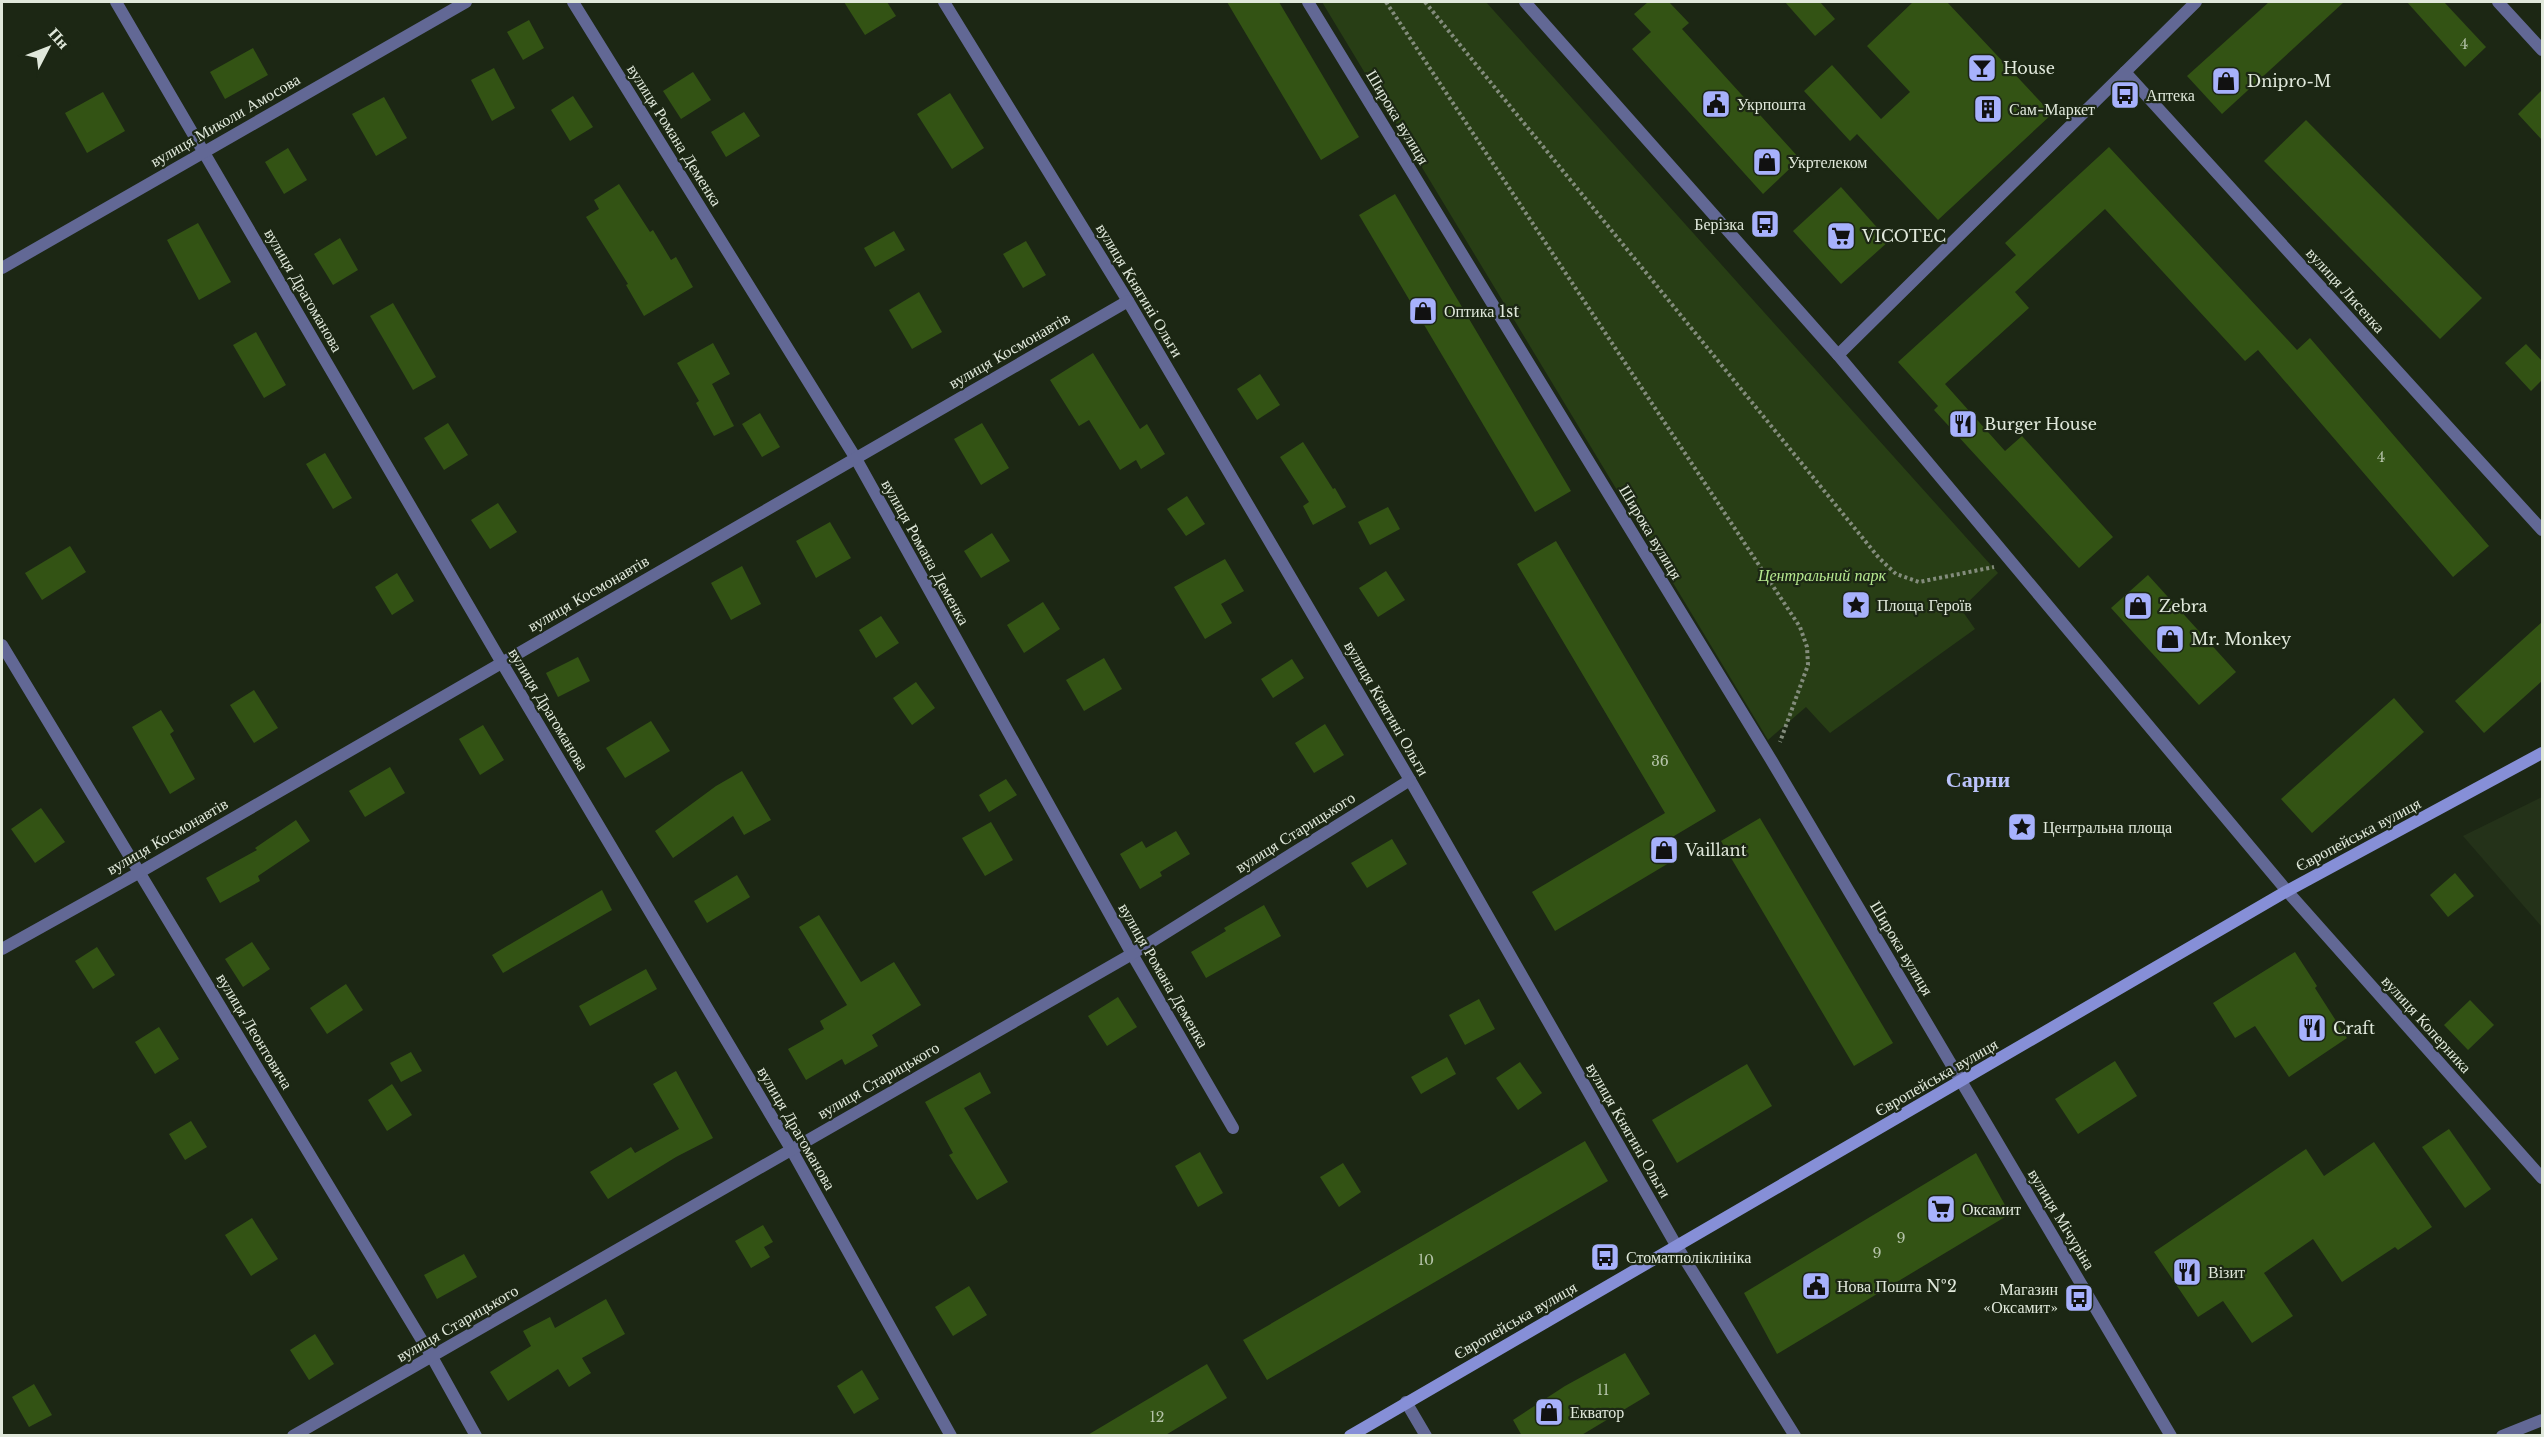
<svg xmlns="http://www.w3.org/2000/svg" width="2544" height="1437" font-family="'Libre Baskerville',serif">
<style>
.built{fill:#243219}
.green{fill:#283e15}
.building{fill:#335314}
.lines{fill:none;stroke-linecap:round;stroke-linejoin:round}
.path{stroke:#838c7c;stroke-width:4;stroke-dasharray:3 3;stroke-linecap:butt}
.street{stroke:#626895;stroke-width:12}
.secondary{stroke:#868fd7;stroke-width:12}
.labels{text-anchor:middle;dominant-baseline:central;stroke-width:4.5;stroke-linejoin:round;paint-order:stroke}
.number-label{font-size:14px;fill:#b5c3a9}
.poi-label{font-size:16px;fill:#e0e8db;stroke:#1c2714;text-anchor:start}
.street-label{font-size:16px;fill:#e0e8db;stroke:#1c2714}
.park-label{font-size:16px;font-style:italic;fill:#b6e990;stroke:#1c2714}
.district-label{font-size:22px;font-weight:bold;fill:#bbc3fc;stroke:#1c2714}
</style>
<rect width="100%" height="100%" fill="#1c2714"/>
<!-- built -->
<path class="built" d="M2542 797V927L2463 836Z"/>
<!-- green -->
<path class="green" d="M1322 2H1486L1998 573 1961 609 1975 629 1830 733 1806 707 1768 740Z"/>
<!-- building -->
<g class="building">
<path d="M844 2H887L896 16 865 35Z"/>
<path d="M1227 2H1279L1359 137 1321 160Z"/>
<path d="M1648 2H1669L1689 23 1682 29 1800 159 1763 194 1632 49 1651 32 1634 14Z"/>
<path d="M1785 2H1820L1835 19 1815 36Z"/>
<path d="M1913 2H1947L2052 114 1938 220 1857 134 1850 141 1804 91 1832 65 1881 119 1910 92 1867 46Z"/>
<path d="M2269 2H2344L2222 114 2187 76Z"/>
<path d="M2407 2H2444L2486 47 2465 67Z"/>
<path d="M529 20 544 48 523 60 507 32Z"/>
<path d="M253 48 268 75 225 99 210 72Z"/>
<path d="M494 68 515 108 492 121 471 80Z"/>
<path d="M693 72 711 100 681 119 663 91Z"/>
<path d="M2542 90V140L2518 114Z"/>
<path d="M103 92 125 131 87 153 65 113Z"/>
<path d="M950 93 984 148 952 169 917 114Z"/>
<path d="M573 96 593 127 570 141 551 110Z"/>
<path d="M384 97 407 138 376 156 352 114Z"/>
<path d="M744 112 760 136 726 157 711 132Z"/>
<path d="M2306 120 2482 298 2440 339 2264 161Z"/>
<path d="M2109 147 2297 350 2310 338 2489 546 2453 577 2258 350 2245 361 2105 209 2015 292 2029 308 1945 384 2005 451 2022 436 2113 537 2079 568 1934 410 1938 406 1898 362 2016 255 2005 243Z"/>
<path d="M288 148 307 180 284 194 265 162Z"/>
<path d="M619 184 650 232 653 230 671 260 676 257 693 287 644 316 626 285 628 284 586 217 599 209 594 200Z"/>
<path d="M1841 187 1889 241 1841 284 1793 231Z"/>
<path d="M1395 194 1571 491 1535 512 1359 215Z"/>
<path d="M198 223 231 282 199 300 167 240Z"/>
<path d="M894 231 905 250 875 267 864 248Z"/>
<path d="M340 238 358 270 333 285 314 254Z"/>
<path d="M1026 241 1046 275 1023 288 1003 254Z"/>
<path d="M919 292 942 332 912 349 889 310Z"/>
<path d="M393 303 436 377 413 390 370 316Z"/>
<path d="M256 332 286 385 264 398 233 345Z"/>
<path d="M713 343 730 374 712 384 734 426 714 436 696 403 699 401 677 363Z"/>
<path d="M2526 344 2542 361V380L2531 391 2505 363Z"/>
<path d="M1093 353 1140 429 1147 424 1165 454 1141 469 1136 460 1120 470 1089 420 1079 426 1050 380Z"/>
<path d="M1260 374 1280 405 1257 420 1237 389Z"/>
<path d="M760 413 780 447 762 457 742 424Z"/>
<path d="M448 423 468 455 444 470 424 438Z"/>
<path d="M982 423 1009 468 981 485 954 439Z"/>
<path d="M1303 442 1333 489 1335 488 1346 507 1313 525 1303 506 1309 502 1280 457Z"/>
<path d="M325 453 352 498 333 509 306 464Z"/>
<path d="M1187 496 1205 524 1186 536 1167 509Z"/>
<path d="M498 503 517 532 490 549 471 520Z"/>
<path d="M1388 507 1400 529 1370 545 1358 522Z"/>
<path d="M830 522 851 558 816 578 796 541Z"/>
<path d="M992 533 1010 561 981 578 964 551Z"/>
<path d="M1556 541 1716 811 1664 842 1674 860 1555 931 1532 892 1665 813 1517 564Z"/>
<path d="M70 546 86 572 42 600 25 573Z"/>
<path d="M1225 559 1244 591 1221 604 1232 623 1205 639 1174 587Z"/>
<path d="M742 566 761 604 731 620 711 583Z"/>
<path d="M1386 571 1405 600 1378 617 1359 588Z"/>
<path d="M397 573 414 601 392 615 375 587Z"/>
<path d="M2148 575 2236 672 2199 705 2111 608Z"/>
<path d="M1043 602 1060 629 1024 653 1007 625Z"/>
<path d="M881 616 899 643 876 658 859 630Z"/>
<path d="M2542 622V681L2484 733 2455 701Z"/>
<path d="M578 657 590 681 558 697 546 673Z"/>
<path d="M1104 658 1122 689 1084 711 1066 680Z"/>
<path d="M1292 659 1304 678 1273 698 1261 679Z"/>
<path d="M916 682 935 708 912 725 893 698Z"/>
<path d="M254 690 278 728 254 743 230 705Z"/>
<path d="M2394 698 2424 732 2312 833 2281 799Z"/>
<path d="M161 710 174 731 170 734 195 779 170 794 132 727Z"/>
<path d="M651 721 670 751 625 778 606 748Z"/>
<path d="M1325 724 1344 755 1314 773 1295 743Z"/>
<path d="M483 725 504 760 480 775 459 739Z"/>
<path d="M390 767 405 793 365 817 349 791Z"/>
<path d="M742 771 771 820 744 835 733 816 673 858 655 831 716 786Z"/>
<path d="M1006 779 1017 795 989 812 979 795Z"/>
<path d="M41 808 65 842 35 863 11 829Z"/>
<path d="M1760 818 1893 1043 1854 1066 1721 841Z"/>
<path d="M296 820 310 841 258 876 260 881 220 903 206 878 257 850 255 848Z"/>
<path d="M991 822 1013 860 985 876 962 838Z"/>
<path d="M1176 831 1190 854 1160 872 1162 876 1140 889 1120 854 1142 841 1146 848Z"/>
<path d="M1392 839 1407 864 1367 888 1351 863Z"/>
<path d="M2455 873 2474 896 2448 917 2430 895Z"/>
<path d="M737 875 750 897 707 923 694 901Z"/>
<path d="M602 890 612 910 503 973 492 955Z"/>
<path d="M1264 905 1281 936 1206 978 1191 952 1226 931 1224 928Z"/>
<path d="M819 915 861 982 894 962 921 1005 872 1035 878 1046 845 1065 842 1059 806 1080 788 1049 824 1029 820 1021 847 1005 799 927Z"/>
<path d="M252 942 270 969 243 987 225 959Z"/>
<path d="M97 947 115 975 93 989 75 961Z"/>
<path d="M2295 952 2317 986 2315 988 2347 1038 2289 1077 2255 1026 2235 1038 2213 1003Z"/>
<path d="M646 969 657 989 590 1026 579 1006Z"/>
<path d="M346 984 363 1010 327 1034 310 1008Z"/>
<path d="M1118 997 1137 1027 1107 1046 1088 1016Z"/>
<path d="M1479 999 1495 1029 1465 1045 1449 1015Z"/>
<path d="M2470 1000 2494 1025 2468 1050 2444 1025Z"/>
<path d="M159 1027 179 1059 155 1074 135 1042Z"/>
<path d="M411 1052 422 1071 401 1082 390 1063Z"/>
<path d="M1447 1057 1456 1074 1421 1094 1411 1077Z"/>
<path d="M2115 1061 2137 1096 2078 1134 2055 1099Z"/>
<path d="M1520 1062 1542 1093 1518 1110 1496 1078Z"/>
<path d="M1747 1064 1772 1106 1677 1163 1652 1120Z"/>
<path d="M676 1071 713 1138 676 1157 608 1199 590 1172 631 1147 635 1153 679 1129 653 1084Z"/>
<path d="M980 1072 991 1093 964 1108 1008 1182 977 1200 949 1155 953 1153 925 1102Z"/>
<path d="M392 1084 412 1115 387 1131 368 1100Z"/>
<path d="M191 1121 207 1147 185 1160 169 1134Z"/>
<path d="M2449 1129 2491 1189 2465 1208 2422 1147Z"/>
<path d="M1585 1141 1608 1181 1267 1380 1243 1340Z"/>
<path d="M2374 1142 2432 1227 2398 1250 2395 1247 2342 1282 2313 1239 2264 1273 2293 1316 2252 1343 2223 1301 2198 1317 2154 1252 2306 1149 2324 1176Z"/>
<path d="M1200 1152 1223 1193 1198 1207 1175 1166Z"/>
<path d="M1976 1153 2010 1214 1777 1354 1744 1293Z"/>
<path d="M1343 1163 1361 1192 1339 1207 1320 1177Z"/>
<path d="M252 1218 278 1259 251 1276 225 1235Z"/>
<path d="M763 1225 773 1242 764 1247 770 1257 751 1268 735 1241Z"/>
<path d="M464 1254 477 1277 437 1299 424 1275Z"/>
<path d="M969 1286 987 1315 953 1336 935 1307Z"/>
<path d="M606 1299 625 1334 582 1358 591 1373 569 1387 558 1369 508 1401 490 1372 531 1346 523 1331 550 1317 555 1328Z"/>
<path d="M315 1334 334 1364 309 1380 290 1350Z"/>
<path d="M1625 1353 1650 1394 1580 1436H1522L1513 1420 1565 1386Z"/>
<path d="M1207 1364 1227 1398 1164 1436H1086Z"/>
<path d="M862 1370 879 1399 854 1414 837 1386Z"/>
<path d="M34 1384 52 1415 29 1427 12 1397Z"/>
</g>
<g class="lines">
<!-- path -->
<g class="path">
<path d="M1386 2 1800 627 1807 647 1808 665 1780 742"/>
<path d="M1425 2 1879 558 1896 574 1919 582 1994 567"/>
</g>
<!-- street -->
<g class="street">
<path d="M116 2 502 663 791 1149 951 1436"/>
<path d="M573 2 855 457 1132 954 1233 1128"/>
<path d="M944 2 1128 301 1410 780 1676 1245 1795 1436"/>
<path d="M1308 2 1773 763 2171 1436"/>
<path d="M1525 2 1838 355 2287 891 2542 1178"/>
<path d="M2498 2 2542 50"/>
<path d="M2125 72 2542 530"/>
<path d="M2 268 466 2"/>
<path d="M1838 355 2196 2"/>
<path d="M2 645 432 1357 476 1436"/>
<path d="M2 949 140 872 1128 301"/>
<path d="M1406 1402 1426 1436"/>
<path d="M293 1436 1132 954 1410 780"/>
<path d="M2502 1436 2542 1420"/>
</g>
<!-- secondary -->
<path class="secondary" d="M1350 1436 2287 891 2542 753"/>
</g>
<!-- icons -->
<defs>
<g id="bar-square" transform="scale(1.5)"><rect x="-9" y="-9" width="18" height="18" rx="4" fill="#a7b1fc" stroke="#1c2714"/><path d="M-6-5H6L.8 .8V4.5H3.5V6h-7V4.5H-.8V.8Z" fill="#111"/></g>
<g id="shop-square" transform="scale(1.5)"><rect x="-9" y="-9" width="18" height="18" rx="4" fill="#a7b1fc" stroke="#1c2714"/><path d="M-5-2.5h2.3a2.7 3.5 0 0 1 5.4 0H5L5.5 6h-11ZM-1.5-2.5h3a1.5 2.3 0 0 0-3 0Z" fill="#111"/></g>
<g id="bus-square" transform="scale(1.5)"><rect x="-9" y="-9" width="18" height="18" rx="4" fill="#a7b1fc" stroke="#1c2714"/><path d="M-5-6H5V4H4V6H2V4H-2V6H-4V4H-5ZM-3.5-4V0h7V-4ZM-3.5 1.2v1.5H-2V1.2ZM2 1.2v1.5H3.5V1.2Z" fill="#111"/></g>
<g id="civic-square" transform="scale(1.5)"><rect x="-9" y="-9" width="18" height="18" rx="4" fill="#a7b1fc" stroke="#1c2714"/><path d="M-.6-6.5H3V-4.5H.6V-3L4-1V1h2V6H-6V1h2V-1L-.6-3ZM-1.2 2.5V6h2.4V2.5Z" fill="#111"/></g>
<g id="building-square" transform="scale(1.5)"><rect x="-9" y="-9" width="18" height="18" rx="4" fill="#a7b1fc" stroke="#1c2714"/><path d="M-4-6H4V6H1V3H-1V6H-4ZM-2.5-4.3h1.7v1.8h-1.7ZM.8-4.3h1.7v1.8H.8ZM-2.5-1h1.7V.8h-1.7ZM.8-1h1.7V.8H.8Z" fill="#111"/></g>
<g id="supermarket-square" transform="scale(1.5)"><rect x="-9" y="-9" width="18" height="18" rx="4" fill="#a7b1fc" stroke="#1c2714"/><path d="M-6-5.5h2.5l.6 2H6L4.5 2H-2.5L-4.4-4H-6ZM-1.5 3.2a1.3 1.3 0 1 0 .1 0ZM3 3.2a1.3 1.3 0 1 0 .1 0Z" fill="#111"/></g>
<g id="restaurant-square" transform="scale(1.5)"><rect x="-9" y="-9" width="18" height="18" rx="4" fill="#a7b1fc" stroke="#1c2714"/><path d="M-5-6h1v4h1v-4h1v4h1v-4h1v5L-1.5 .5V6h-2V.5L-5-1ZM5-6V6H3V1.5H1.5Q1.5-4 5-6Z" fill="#111"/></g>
<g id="sight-square" transform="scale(1.5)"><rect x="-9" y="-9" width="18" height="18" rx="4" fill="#a7b1fc" stroke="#1c2714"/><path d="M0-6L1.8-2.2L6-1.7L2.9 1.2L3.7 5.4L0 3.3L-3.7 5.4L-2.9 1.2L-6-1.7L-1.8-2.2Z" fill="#111"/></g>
</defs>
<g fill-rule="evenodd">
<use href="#bar-square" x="1982" y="68"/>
<use href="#shop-square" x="2226" y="81"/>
<use href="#bus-square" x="2125" y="95"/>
<use href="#civic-square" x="1716" y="104"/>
<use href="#building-square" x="1988" y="109"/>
<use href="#shop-square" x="1767" y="162"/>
<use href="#bus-square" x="1765" y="224"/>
<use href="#supermarket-square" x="1841" y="236"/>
<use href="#shop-square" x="1423" y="311"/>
<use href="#restaurant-square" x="1963" y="424"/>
<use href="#sight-square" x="1856" y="605"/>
<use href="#shop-square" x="2138" y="606"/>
<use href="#shop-square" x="2170" y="639"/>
<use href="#sight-square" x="2022" y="827"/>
<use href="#shop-square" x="1664" y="850"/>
<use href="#restaurant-square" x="2312" y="1028"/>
<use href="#supermarket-square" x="1941" y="1209"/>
<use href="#bus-square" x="1605" y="1257"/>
<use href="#restaurant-square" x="2187" y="1272"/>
<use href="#civic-square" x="1816" y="1286"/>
<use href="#bus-square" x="2079" y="1298"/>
<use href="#shop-square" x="1549" y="1412"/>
</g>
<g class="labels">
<!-- number labels -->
<g class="number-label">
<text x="2464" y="44">4</text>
<text x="2381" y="457">4</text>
<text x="1660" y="761">36</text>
<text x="1901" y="1238">9</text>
<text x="1877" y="1253">9</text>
<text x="1426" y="1260">10</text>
<text x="1603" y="1390">11</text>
<text x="1157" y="1417">12</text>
</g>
<!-- poi labels -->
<g class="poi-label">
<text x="2003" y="68">House</text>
<text x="2247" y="81">Dnipro-M</text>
<text x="2146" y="95">Аптека</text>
<text x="1737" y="104">Укрпошта</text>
<text x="2009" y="109">Сам-Маркет</text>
<text x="1788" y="162">Укртелеком</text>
<text x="1744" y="224" text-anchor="end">Берізка</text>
<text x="1862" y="236">VICOTEC</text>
<text x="1444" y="311">Оптика 1st</text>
<text x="1984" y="424">Burger House</text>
<text x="1877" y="605">Площа Героїв</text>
<text x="2159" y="606">Zebra</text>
<text x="2191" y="639">Mr. Monkey</text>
<text x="2043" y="827">Центральна площа</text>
<text x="1685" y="850">Vaillant</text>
<text x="2333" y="1028">Craft</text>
<text x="1962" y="1209">Оксамит</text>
<text x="1626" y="1257">Стоматполіклініка</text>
<text x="2208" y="1272">Візит</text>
<text x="1837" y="1286">Нова Пошта №2</text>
<text x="2058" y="1289" text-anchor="end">Магазин<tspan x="2058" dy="18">«Оксамит»</tspan></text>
<text x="1570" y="1412">Екватор</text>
</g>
<!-- street labels -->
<g class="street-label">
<text transform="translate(1398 117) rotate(59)">Широка вулиця</text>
<text transform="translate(225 120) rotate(-30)">вулиця Миколи Амосова</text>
<text transform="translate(675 135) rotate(58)">вулиця Романа Деменка</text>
<text transform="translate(304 290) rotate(60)">вулиця Драгоманова</text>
<text transform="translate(1140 290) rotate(59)">вулиця Княгині Ольги</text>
<text transform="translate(2346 290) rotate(48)">вулиця Лисенка</text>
<text transform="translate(1009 350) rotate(-30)">вулиця Космонавтів</text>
<text transform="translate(1651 532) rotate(59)">Широка вулиця</text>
<text transform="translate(926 552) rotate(61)">вулиця Романа Деменка</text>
<text transform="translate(588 593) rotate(-30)">вулиця Космонавтів</text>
<text transform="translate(1387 708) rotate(60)">вулиця Княгині Ольги</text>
<text transform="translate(549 709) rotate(59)">вулиця Драгоманова</text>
<text transform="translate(1295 832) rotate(-32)">вулиця Старицького</text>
<text transform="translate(2358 834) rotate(-28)">Європейська вулиця</text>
<text transform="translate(167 836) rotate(-30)">вулиця Космонавтів</text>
<text transform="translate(1902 948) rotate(59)">Широка вулиця</text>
<text transform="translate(1164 975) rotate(60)">вулиця Романа Деменка</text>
<text transform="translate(2427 1024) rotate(48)">вулиця Коперника</text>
<text transform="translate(255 1031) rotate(59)">вулиця Леонтовича</text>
<text transform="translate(1936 1077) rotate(-30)">Європейська вулиця</text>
<text transform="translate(878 1080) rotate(-30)">вулиця Старицького</text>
<text transform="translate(797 1128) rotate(60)">вулиця Драгоманова</text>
<text transform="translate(1629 1130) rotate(60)">вулиця Княгині Ольги</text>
<text transform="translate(2062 1219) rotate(59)">вулиця Мічуріна</text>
<text transform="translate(1515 1320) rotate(-30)">Європейська вулиця</text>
<text transform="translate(457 1323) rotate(-30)">вулиця Старицького</text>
</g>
<!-- park labels -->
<g class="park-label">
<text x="1822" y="575">Центральний парк</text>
</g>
<!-- district labels -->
<g class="district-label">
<text x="1978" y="779">Сарни</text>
</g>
</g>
<!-- border -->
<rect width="2544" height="1437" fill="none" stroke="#e0e8db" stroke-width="6"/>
<!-- north arrow -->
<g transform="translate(48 48) rotate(48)" stroke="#1c2714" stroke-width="4.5" paint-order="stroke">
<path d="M0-4.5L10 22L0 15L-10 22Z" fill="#e0e8db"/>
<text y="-9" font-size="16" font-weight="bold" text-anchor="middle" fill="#e0e8db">Пн</text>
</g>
</svg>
